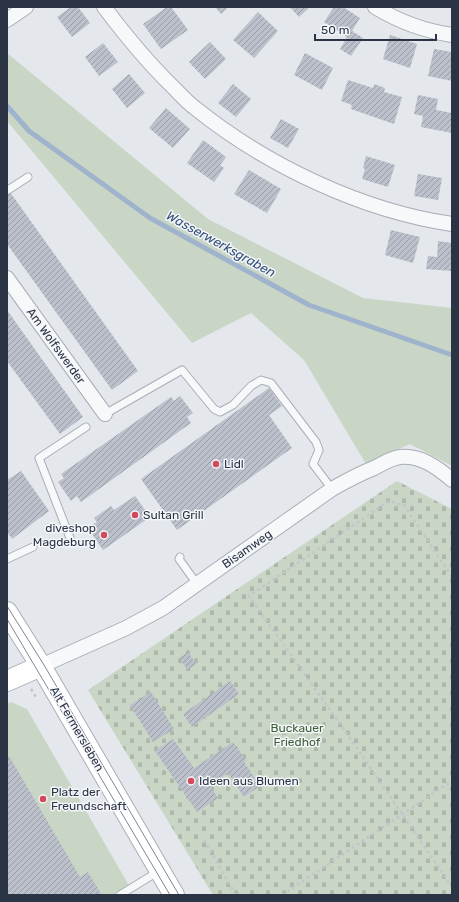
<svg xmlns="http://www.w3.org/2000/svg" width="459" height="902" font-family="Rubik,sans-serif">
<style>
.green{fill:#c9d6c5}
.cemetery{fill:url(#cemetery-stones)}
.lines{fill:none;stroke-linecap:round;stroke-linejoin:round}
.stream{stroke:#9fb4cc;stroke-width:5}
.building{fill:url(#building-hatch)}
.lane-casing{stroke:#a9aeb7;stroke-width:9}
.street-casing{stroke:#a9aeb7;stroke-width:16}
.secondary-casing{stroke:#a9aeb7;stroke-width:22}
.path{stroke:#c2c5cb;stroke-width:2.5;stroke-dasharray:3 3;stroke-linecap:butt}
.lane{stroke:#f7f8fa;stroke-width:7}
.street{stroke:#f7f8fa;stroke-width:14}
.secondary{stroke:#fff;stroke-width:20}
.tram{stroke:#7d8696;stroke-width:1}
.poi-dot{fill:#d1495b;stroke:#f4f6f9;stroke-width:1.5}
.labels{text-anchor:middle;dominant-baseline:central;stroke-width:3;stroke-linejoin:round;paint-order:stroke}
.street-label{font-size:12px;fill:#2b3445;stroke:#f4f6f9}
.poi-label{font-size:12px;fill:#2b3445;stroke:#f4f6f9;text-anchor:start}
.park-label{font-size:12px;fill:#3f6138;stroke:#f4f6f9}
.water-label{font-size:13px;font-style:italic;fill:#34527a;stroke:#f4f6f9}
</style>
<defs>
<pattern id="cemetery-stones" width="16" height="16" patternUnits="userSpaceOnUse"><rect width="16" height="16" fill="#c9d6c5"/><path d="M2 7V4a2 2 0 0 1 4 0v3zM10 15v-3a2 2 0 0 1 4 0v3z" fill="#adb8ab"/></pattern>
<pattern id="building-hatch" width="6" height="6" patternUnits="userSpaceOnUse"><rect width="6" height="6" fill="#bbc0ca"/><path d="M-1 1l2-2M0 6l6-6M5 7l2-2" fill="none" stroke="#989da6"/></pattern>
</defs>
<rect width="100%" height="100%" fill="#e4e7ec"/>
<!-- green -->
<g class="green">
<path d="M7 53 208 219 363 298 452 308V466L410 444 366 464 304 360 251 313 192 343 7 121Z"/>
<path d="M11 702 27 709 131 889 122 895H7V704Z"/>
</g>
<!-- cemetery -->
<path class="cemetery" d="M397 481 452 509V895H213L88 690Z"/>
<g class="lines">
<!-- stream -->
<path class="stream" d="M7 106 29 131 150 218 309 305 452 355"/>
</g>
<!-- building -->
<g class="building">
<path d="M71 7H78L90 23 72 37 57 17Z"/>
<path d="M167 7H171L188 30 161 49 143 24Z"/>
<path d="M215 7H228L221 14Z"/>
<path d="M290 7H310L299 17Z"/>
<path d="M334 7H343L360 18 352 31 363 38 351 56 340 49 347 37 324 22Z"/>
<path d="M258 12 278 31 254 58 233 40Z"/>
<path d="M390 35 417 44 410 68 383 59Z"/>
<path d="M210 42 226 59 205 79 189 62Z"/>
<path d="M103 43 118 62 99 76 85 57Z"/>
<path d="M434 49 452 52V81L428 76Z"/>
<path d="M305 53 333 68 322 90 294 75Z"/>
<path d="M129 74 145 93 127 108 112 89Z"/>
<path d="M348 80 373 88 374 84 385 88 384 92 402 97 394 124 351 109 352 105 341 101Z"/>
<path d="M233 84 251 99 236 117 218 103Z"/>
<path d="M418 95 438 99 436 110 452 113V133L421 127 423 116 414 114Z"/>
<path d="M166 108 190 129 173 148 149 128Z"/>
<path d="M281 119 299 129 288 148 270 138Z"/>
<path d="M203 140 226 157 220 165 224 168 214 182 187 163Z"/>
<path d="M366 156 395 165 388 187 362 179 365 169 363 168Z"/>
<path d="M249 170 281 189 267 213 234 194Z"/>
<path d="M418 174 442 178 438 200 414 196Z"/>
<path d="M7 188 138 371 112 390 7 244Z"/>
<path d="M391 230 420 237 413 263 385 255Z"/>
<path d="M438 241 452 243V271L426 269 428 256 437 257Z"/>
<path d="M7 310 83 417 60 434 7 361Z"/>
<path d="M269 388 282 406 269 415 292 448 177 530 141 479Z"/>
<path d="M180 396 193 413 187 417 191 423 81 502 77 496 71 501 58 482 64 478 61 474 171 397 174 401Z"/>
<path d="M21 471 49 511 12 539 7 532V480Z"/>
<path d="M135 496 150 517 103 550 88 528 97 522 94 518 111 506 114 510Z"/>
<path d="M188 652 196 664 188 670 179 658Z"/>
<path d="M230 681 239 694 192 727 183 714Z"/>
<path d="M151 692 174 729 153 742 130 705Z"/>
<path d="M173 739 194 768 233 742 246 760 244 762 260 786 244 797 228 773 209 785 218 798 197 812 155 751Z"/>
<path d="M9 756 80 877 88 872 101 894 7 895V757Z"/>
</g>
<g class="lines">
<!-- lane casing -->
<g class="lane-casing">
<g id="lane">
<path d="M8 190 28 177"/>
<path d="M105 414 182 370 214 409 220 412 233 405 251 386 261 380 271 383 316 442 319 450 313 464 332 489"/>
<path d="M70 538 39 458 86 427"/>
<path d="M180 557 179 559 197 584"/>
<path d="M7 559 33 547"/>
<path d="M120 895 159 871"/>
</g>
</g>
<!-- street casing -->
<g class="street-casing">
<g id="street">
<path d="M104 7C126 36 147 62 173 87 180 94 187 102 195 108 266 165 362 211 452 224"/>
<path d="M375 7C398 21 425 31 452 35"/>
<path d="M7 20 26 7"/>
<path d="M7 278 105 414"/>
<path d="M41 666 126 628 163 608 332 489C346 481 359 474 374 468 382 464 391 458 400 457 420 455 437 467 452 480"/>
</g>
</g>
<!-- secondary casing -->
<g class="secondary-casing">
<g id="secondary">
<path d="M7 612 41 666 174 895"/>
<path d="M7 681 41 666"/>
</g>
</g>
<!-- path -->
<g class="path">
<path d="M452 577 404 505 389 501 249 596 350 738 452 887"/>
<path d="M31 689 36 697"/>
<path d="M204 840 236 895"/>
<path d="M282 895 452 781"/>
</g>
<!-- lane -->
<use href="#lane" class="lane"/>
<!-- street -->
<use href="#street" class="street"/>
<!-- secondary -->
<use href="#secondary" class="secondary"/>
<!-- tram -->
<g class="tram">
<path d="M7 606 44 665 179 895"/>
<path d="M7 619 170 895"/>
</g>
</g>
<!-- markers -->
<g class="poi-dot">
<circle cx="216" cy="464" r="4"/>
<circle cx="135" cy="515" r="4"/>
<circle cx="104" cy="535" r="4"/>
<circle cx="191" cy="781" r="4"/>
<circle cx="43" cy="799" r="4"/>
</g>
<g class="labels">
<!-- street labels -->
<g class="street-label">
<text transform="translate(56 346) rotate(54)">Am Wolfswerder</text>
<text transform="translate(247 549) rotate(-35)">Bisamweg</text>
<text transform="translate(77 729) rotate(60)">Alt Fermersleben</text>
</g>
<!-- poi labels -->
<g class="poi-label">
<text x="224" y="464">Lidl</text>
<text x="143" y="515">Sultan Grill</text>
<text x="96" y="528" text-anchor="end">diveshop<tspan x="96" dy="14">Magdeburg</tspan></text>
<text x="199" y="781">Ideen aus Blumen</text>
<text x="51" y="792">Platz der<tspan x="51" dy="14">Freundschaft</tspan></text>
</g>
<!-- park labels -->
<g class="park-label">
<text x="297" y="728">Buckauer<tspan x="297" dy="14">Friedhof</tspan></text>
</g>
<!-- water labels -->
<g class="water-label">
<text transform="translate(221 244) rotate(29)">Wasserwerksgraben</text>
</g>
</g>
<!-- border -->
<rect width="459" height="902" fill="none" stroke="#2b3445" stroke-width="16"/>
<!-- scale -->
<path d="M315 34v6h121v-6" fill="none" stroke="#2b3445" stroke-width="2"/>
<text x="321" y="34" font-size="12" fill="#2b3445" stroke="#f4f6f9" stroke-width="3" paint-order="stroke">50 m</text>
</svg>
